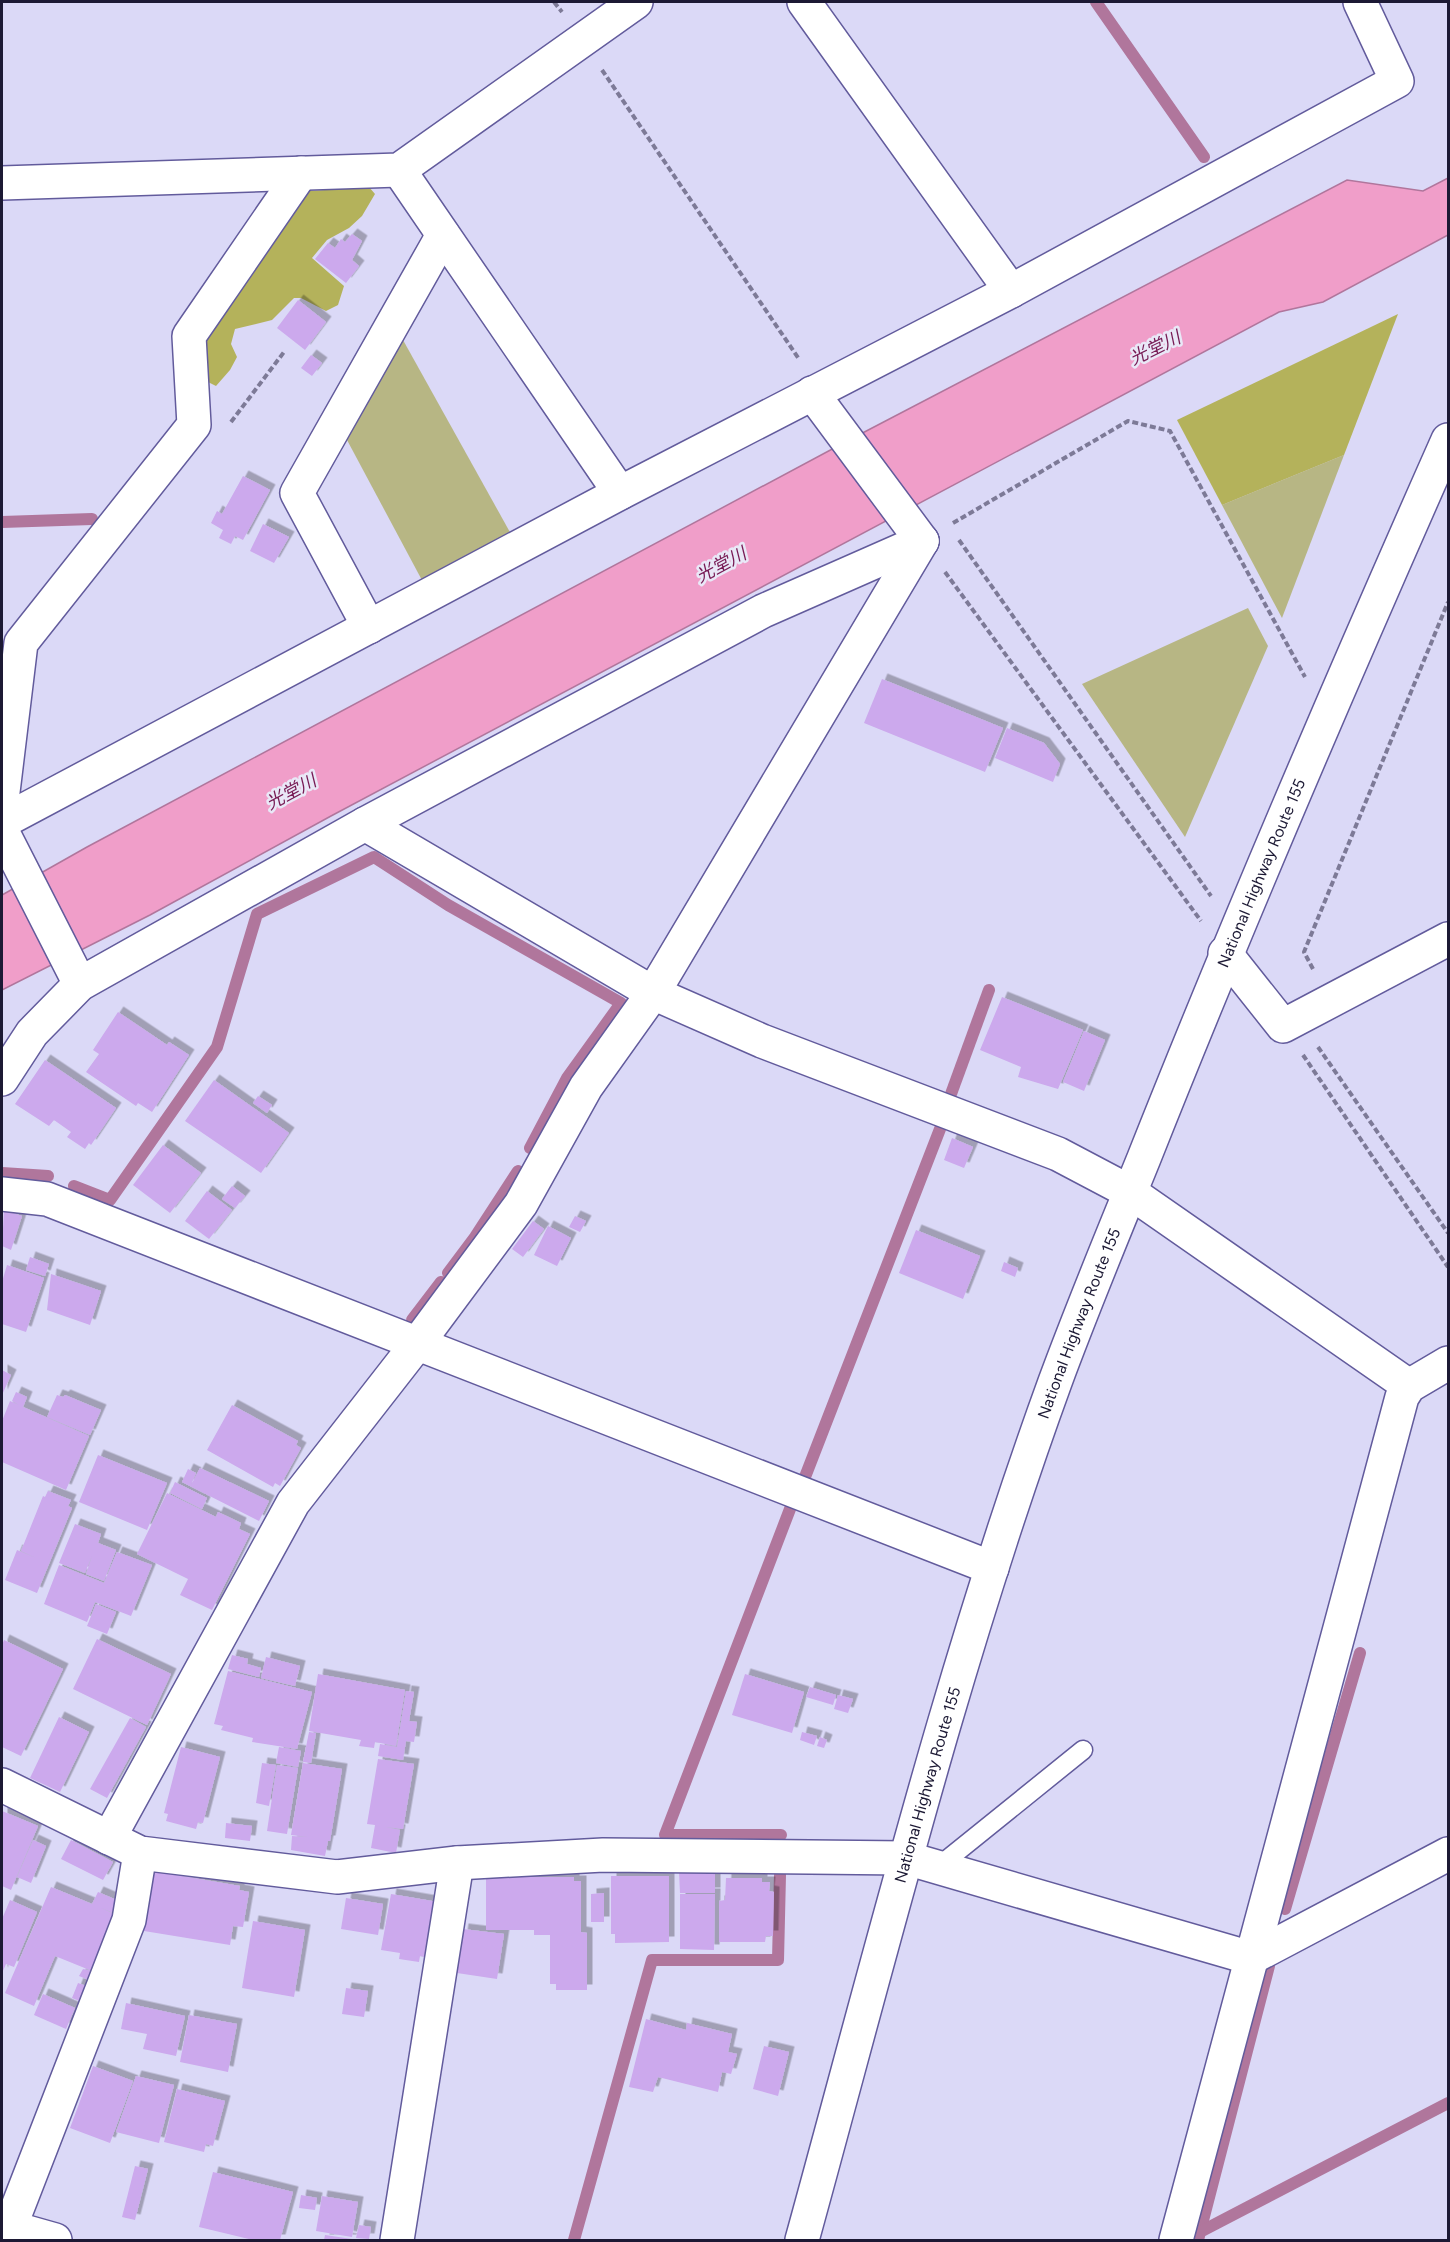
<svg xmlns="http://www.w3.org/2000/svg" width="1450" height="2242" font-family="Figtree,'Noto Sans JP',sans-serif">
<style>
.green{fill:#b7b684}
.forest{fill:#b4b25b}
.water{fill:#f09ec9;stroke:#b0769c;stroke-width:1.5}
.lines{fill:none;stroke-linecap:round;stroke-linejoin:round}
.stream{stroke:#b0769c;stroke-width:12}
.building{fill:#cca9ed;filter:url(#shadow)}
.lane-casing{stroke:#625b9c;stroke-width:21}
.street-casing{stroke:#625b9c;stroke-width:36}
.highway-casing{stroke:#625b9c;stroke-width:36}
.path{stroke:#7d7a97;stroke-width:4;stroke-dasharray:6 3;stroke-linecap:butt}
.lane{stroke:#fff;stroke-width:18}
.street{stroke:#fff;stroke-width:33}
.highway{stroke:#fff;stroke-width:33}
.labels{text-anchor:middle;dominant-baseline:central;stroke-width:5;stroke-linejoin:round;paint-order:stroke}
.street-label{font-size:16px;fill:#1c1934;stroke:#e9e8f7}
.water-label{font-size:18px;font-style:italic;fill:#771a54;stroke:#e9e8f7}
</style>
<defs>
<filter id="shadow"><feDropShadow dx="5.5" dy="-5.5" stdDeviation="0" flood-color="#0004"/></filter>
</defs>
<rect width="100%" height="100%" fill="#dbd9f7"/>
<!-- green -->
<g class="green">
<path d="M403 340 511 534 424 584 347 440Z"/>
<path d="M1344 455 1282 618 1222 505Z"/>
<path d="M1248 608 1268 646 1185 837 1082 684Z"/>
</g>
<!-- forest -->
<g class="forest">
<path d="M369 187 375 194 362 216 349 228 327 240 312 258 344 286 338 305 326 311 301 298H294L272 320 235 329 231 344 237 357 230 370 216 386 208 382 205 343 310 191Z"/>
<path d="M1398 314 1344 455 1222 505 1177 420Z"/>
</g>
<!-- water -->
<path class="water" d="M1448 178V235L1323 302 1279 312 331 816 150 915 2 990V895L87 847 851 439 1347 180 1423 191Z"/>
<g class="lines">
<!-- stream -->
<g class="stream">
<path d="M1096 2 1204 157"/>
<path d="M2 522 92 519"/>
<path d="M951 1094 989 990"/>
<path d="M2 1173 48 1176"/>
<path d="M74 1186 110 1200 217 1047 257 914 374 857 448 905 621 1003 567 1078 530 1148"/>
<path d="M448 1273 475 1237 518 1171"/>
<path d="M412 1320 441 1282"/>
<path d="M805 1477 940 1129"/>
<path d="M781 1835H665L790 1509"/>
<path d="M1285 1909 1360 1653"/>
<path d="M1200 2232 1269 1966"/>
<path d="M574 2240 652 1960H778L780 1875"/>
<path d="M1198 2240 1200 2232 1448 2103"/>
</g>
</g>
<!-- building -->
<g class="building">
<path d="M352 234 362 241 352 260 359 266 346 283 315 259 328 243 335 248 341 239 345 242Z"/>
<path d="M298 300 326 322 305 350 277 328Z"/>
<path d="M311 355 322 363 312 376 301 368Z"/>
<path d="M243 476 270 490 243 540 235 536 231 544 219 538 223 530 211 523 217 511 222 514Z"/>
<path d="M263 524 289 537 274 563 250 551Z"/>
<path d="M882 679 1003 728 985 772 864 723Z"/>
<path d="M1007 728 1044 743 1060 764 1053 782 995 758Z"/>
<path d="M1002 997 1083 1030 1058 1089 1018 1077 1021 1067 980 1050Z"/>
<path d="M118 1012 167 1045 169 1042 189 1055 152 1112 138 1103 136 1106 86 1072 99 1054 93 1050Z"/>
<path d="M1084 1031 1105 1040 1084 1091 1063 1082Z"/>
<path d="M45 1060 116 1108 91 1145 89 1143 85 1149 67 1137 71 1132 54 1120 49 1126 15 1104Z"/>
<path d="M214 1080 289 1133 261 1173 185 1121Z"/>
<path d="M258 1096 272 1105 267 1113 253 1103Z"/>
<path d="M952 1138 973 1147 964 1168 944 1160Z"/>
<path d="M163 1145 201 1173 170 1213 133 1185Z"/>
<path d="M232 1186 245 1196 235 1208 222 1199Z"/>
<path d="M207 1191 232 1210 209 1239 185 1221Z"/>
<path d="M4 1210 22 1216 11 1250 2 1246Z"/>
<path d="M575 1216 586 1221 580 1232 569 1227Z"/>
<path d="M533 1221 544 1229 523 1257 512 1249Z"/>
<path d="M548 1226 571 1238 557 1266 534 1255Z"/>
<path d="M916 1230 980 1256 963 1299 899 1273Z"/>
<path d="M30 1257 49 1264 45 1276 26 1270Z"/>
<path d="M1004 1262 1018 1268 1015 1277 1001 1271Z"/>
<path d="M7 1265 44 1278 26 1332 2 1324V1282Z"/>
<path d="M51 1274 101 1291 90 1325 47 1310Z"/>
<path d="M2 1370 11 1375 2 1395Z"/>
<path d="M16 1392 27 1397 23 1407 89 1436 66 1490 2 1462V1421L10 1401 19 1405 12 1401Z"/>
<path d="M57 1395 63 1397 65 1395 101 1410 90 1435 47 1417Z"/>
<path d="M232 1405 298 1441 296 1445 301 1448 280 1486 275 1483 273 1487 207 1450Z"/>
<path d="M98 1455 167 1483 147 1530 79 1502Z"/>
<path d="M200 1468 269 1501 259 1521 182 1482 188 1469 196 1473 191 1485Z"/>
<path d="M175 1482 207 1498 202 1509 170 1493Z"/>
<path d="M48 1491 71 1500 68 1506 72 1508 37 1593 5 1580 17 1550 36 1558 21 1551 43 1496 45 1497Z"/>
<path d="M167 1493 216 1517 218 1512 241 1523 239 1529 250 1534 212 1610 180 1595 188 1579 137 1554Z"/>
<path d="M75 1524 101 1534 98 1543 116 1550 104 1581 86 1574 92 1556 85 1573 59 1563Z"/>
<path d="M117 1552 152 1565 131 1616 95 1602 87 1622 44 1604 59 1565 104 1583Z"/>
<path d="M96 1604 116 1612 107 1634 87 1626Z"/>
<path d="M97 1639 171 1674 147 1725 73 1689Z"/>
<path d="M4 1640 63 1669 21 1756 2 1747V1645Z"/>
<path d="M232 1655 248 1659 247 1664 261 1668 259 1677 228 1669Z"/>
<path d="M266 1657 300 1666 295 1686 261 1678Z"/>
<path d="M228 1671 312 1692 297 1749 252 1742 253 1738 221 1730 223 1726 214 1724Z"/>
<path d="M318 1674 405 1690 396 1746 375 1742 374 1748 359 1746 361 1740 309 1731Z"/>
<path d="M745 1674 804 1692 792 1733 732 1715Z"/>
<path d="M810 1687 836 1695 833 1705 806 1697Z"/>
<path d="M406 1691 414 1692 409 1721 417 1722 414 1742 406 1741 403 1760 378 1756 380 1744 397 1747Z"/>
<path d="M838 1695 853 1699 848 1713 834 1709Z"/>
<path d="M59 1717 89 1732 60 1792 30 1778Z"/>
<path d="M130 1718 146 1727 107 1798 90 1789Z"/>
<path d="M309 1732 316 1733 311 1763 303 1762Z"/>
<path d="M802 1732 817 1736 814 1745 800 1740Z"/>
<path d="M820 1737 827 1740 824 1748 817 1746Z"/>
<path d="M181 1747 220 1757 203 1823 198 1822 196 1829 166 1821 168 1814 164 1813Z"/>
<path d="M279 1747 301 1751 298 1767 276 1763Z"/>
<path d="M378 1759 414 1764 403 1829 386 1827 400 1830 396 1853 371 1848 375 1825 367 1824Z"/>
<path d="M262 1763 276 1765 269 1806 256 1803Z"/>
<path d="M303 1763 342 1769 330 1841H328L325 1856 291 1850 292 1836 308 1837 291 1835Z"/>
<path d="M277 1765 298 1768 287 1834 267 1831Z"/>
<path d="M2 1811 38 1826 11 1890 2 1886Z"/>
<path d="M226 1823 252 1826 250 1841 225 1838Z"/>
<path d="M33 1840 46 1846 31 1883 17 1877Z"/>
<path d="M71 1840 113 1862 103 1880 61 1859Z"/>
<path d="M153 1871 240 1886 239 1890 249 1892 243 1927 233 1926 230 1945 144 1931Z"/>
<path d="M679 1872H715V1893H680Z"/>
<path d="M611 1876H669V1942L615 1943V1934H611Z"/>
<path d="M486 1877H574V1881H581V1932L587 1933V1990H556V1984H550V1935H534V1930H486Z"/>
<path d="M726 1878H762V1882H770L769 1891 774 1892 773 1936H766L765 1942H719V1901L725 1900Z"/>
<path d="M51 1887 92 1904 98 1892 119 1901 114 1913 101 1908 119 1916 91 1981 79 1976 83 1969 92 1971 55 1956 34 2006 5 1993Z"/>
<path d="M604 1893V1922H591V1894Z"/>
<path d="M391 1894 438 1902 429 1958 420 1956 419 1962 399 1959 400 1953 381 1950Z"/>
<path d="M680 1894H715L714 1950 680 1949Z"/>
<path d="M346 1898 383 1904 378 1935 341 1929Z"/>
<path d="M10 1900 37 1912 14 1967 6 1964 2 1973V1919Z"/>
<path d="M253 1921 305 1930 294 1997 242 1988Z"/>
<path d="M463 1929 504 1934 497 1979 457 1973Z"/>
<path d="M78 1983 89 1987 82 2002 72 1998Z"/>
<path d="M346 1988 368 1991 364 2017 342 2014Z"/>
<path d="M43 1994 75 2008 66 2029 34 2015Z"/>
<path d="M126 2003 185 2016 176 2056 143 2049 147 2034 121 2029Z"/>
<path d="M189 2015 237 2024 228 2072 180 2062Z"/>
<path d="M646 2019 686 2030 687 2023 732 2034 728 2052 737 2054 731 2074 722 2072 718 2092 658 2077 653 2092 629 2087Z"/>
<path d="M764 2046 789 2052 778 2096 753 2089Z"/>
<path d="M93 2066 133 2081 110 2143 70 2128Z"/>
<path d="M136 2076 174 2085 159 2143 116 2132Z"/>
<path d="M177 2089 225 2101 213 2146 206 2144 204 2152 164 2142Z"/>
<path d="M135 2166 148 2169 135 2220 122 2217Z"/>
<path d="M213 2172 293 2192 280 2240H253L199 2227Z"/>
<path d="M301 2195 317 2198 315 2210 299 2208Z"/>
<path d="M322 2196 358 2202 352 2237 316 2231Z"/>
<path d="M359 2225 371 2227 369 2239 356 2238Z"/>
<path d="M325 2235 352 2239V2240H324Z"/>
</g>
<g class="lines">
<!-- lane casing -->
<g class="lane-casing">
<path id="lane" d="M938 1867 1083 1750"/>
</g>
<!-- street casing -->
<g class="street-casing">
<g id="street">
<path d="M804 2 1011 291"/>
<path d="M399 170 620 493"/>
<path d="M2 183 399 170 636 2"/>
<path d="M812 393 922 541"/>
<path d="M369 627 297 493 443 235"/>
<path d="M2 800 21 643 194 425 189 336 301 173"/>
<path d="M2 822 620 493 1011 291 1397 81 1360 2"/>
<path d="M365 824 653 993 762 1041 1058 1154 1130 1192 1409 1386"/>
<path d="M2 831 80 984"/>
<path d="M1225 953 1283 1026 1448 939"/>
<path d="M2 1079 32 1033 80 984 365 824 763 611 922 541"/>
<path d="M2 1194 47 1199 992 1568"/>
<path d="M2 1785 140 1853 337 1877 457 1863 603 1855 906 1858 1251 1958 1448 1854"/>
<path d="M109 1838 293 1503 417 1344 521 1204 586 1087 653 993 922 541"/>
<path d="M2 2225 55 2240"/>
<path d="M5 2240 129 1920 140 1853"/>
<path d="M397 2240 457 1863"/>
<path d="M1176 2240 1402 1397 1409 1386 1448 1363"/>
</g>
</g>
<!-- highway casing -->
<g class="highway-casing">
<g id="highway">
<path id="s1" d="M802 2240C881 1953 953 1662 1055 1382 1083 1306 1114 1232 1144 1158 1240 916 1343 677 1448 440"/>
</g>
</g>
<!-- path -->
<g class="path">
<path d="M554 2 562 12"/>
<path d="M602 70 799 359"/>
<path d="M231 422 284 352"/>
<path d="M953 523 1128 421 1170 431 1305 677"/>
<path d="M959 540 1211 896"/>
<path d="M945 572 1201 921"/>
<path d="M1313 969 1304 952 1448 602"/>
<path d="M1318 1047 1448 1233"/>
<path d="M1303 1055 1448 1267"/>
</g>
<!-- lane -->
<use href="#lane" class="lane"/>
<!-- street -->
<use href="#street" class="street"/>
<!-- highway -->
<use href="#highway" class="highway"/>
</g>
<g class="labels">
<!-- street labels -->
<g class="street-label">
<text stroke="none"><textPath href="#s1" startOffset="1444">National Highway Route 155</textPath></text>
<text stroke="none"><textPath href="#s1" startOffset="958">National Highway Route 155</textPath></text>
<text stroke="none"><textPath href="#s1" startOffset="472">National Highway Route 155</textPath></text>
</g>
<!-- water labels -->
<g class="water-label">
<text transform="translate(1155 348) rotate(-26)">光堂川</text>
<text transform="translate(721 565) rotate(-28)">光堂川</text>
<text transform="translate(291 792) rotate(-28)">光堂川</text>
</g>
</g>
<!-- border -->
<rect width="1450" height="2242" fill="none" stroke="#1c1934" stroke-width="6"/>
</svg>
